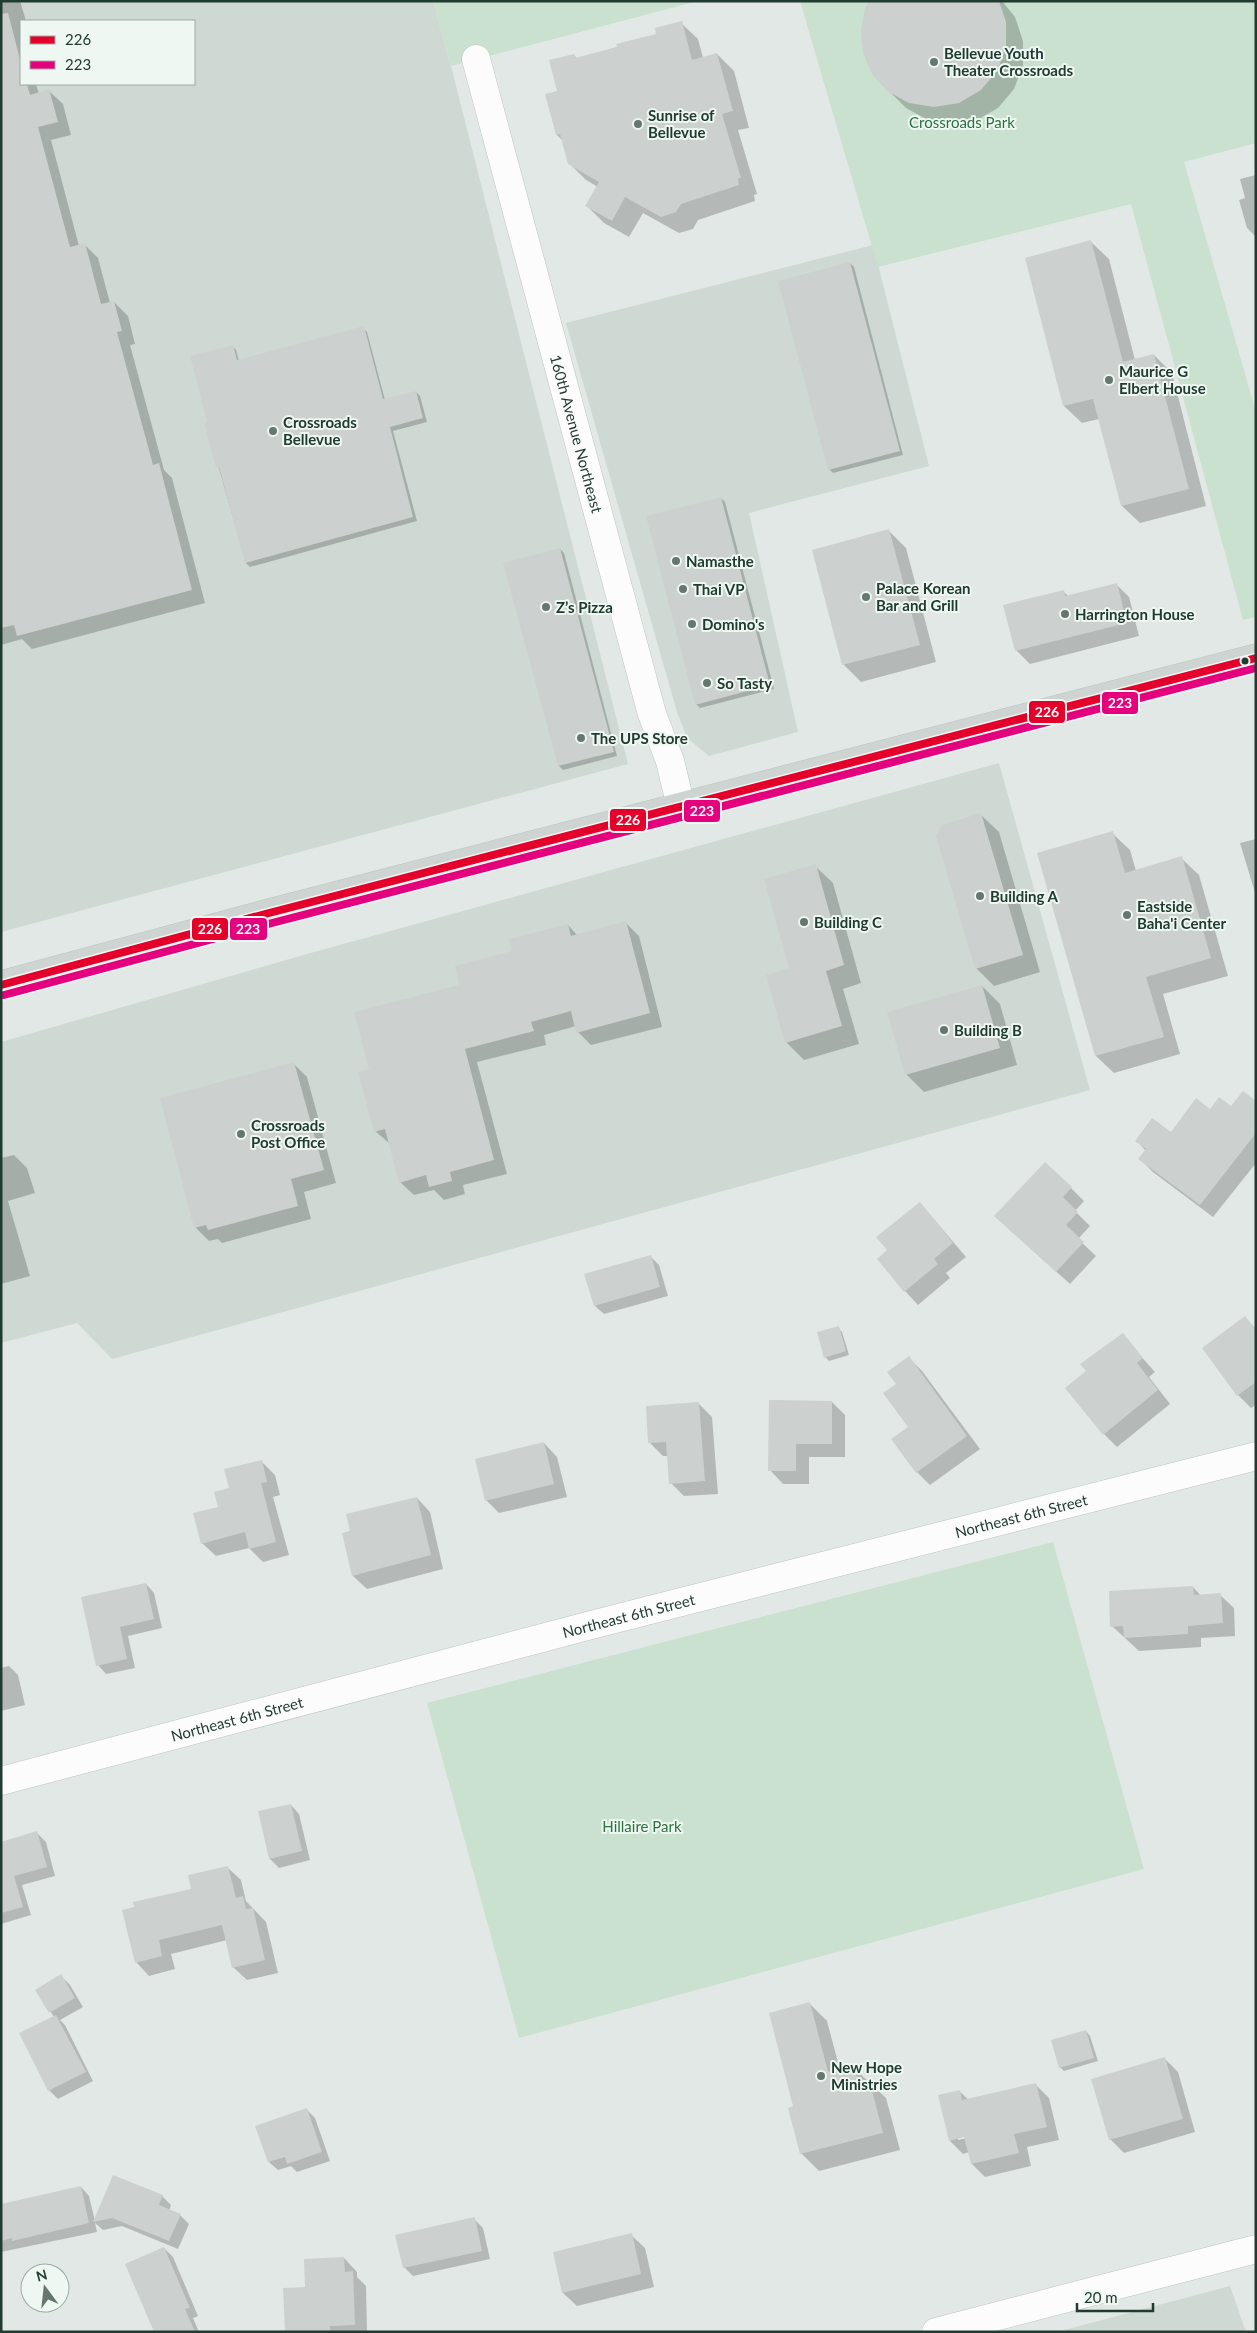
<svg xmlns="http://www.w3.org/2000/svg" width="1257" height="2333" font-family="Lato,sans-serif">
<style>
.built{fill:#cfd9d4;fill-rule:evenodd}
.green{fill:#cae1cf}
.shadow{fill:#0003;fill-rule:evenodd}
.building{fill:#ccd1cf}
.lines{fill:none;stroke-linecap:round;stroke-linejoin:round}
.minor-casing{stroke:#bfc5c2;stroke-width:29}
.major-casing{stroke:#bbc5c0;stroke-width:29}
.minor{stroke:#fbfcfb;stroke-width:28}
.major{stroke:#cdd4d1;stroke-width:28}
.bus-1-casing{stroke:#eff7f2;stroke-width:11}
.bus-2-casing{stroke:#eff7f2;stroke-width:11}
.bus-1{stroke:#e4002b;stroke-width:8}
.bus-2{stroke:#e5007d;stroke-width:8}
.poi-dot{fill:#64786f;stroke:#eff7f2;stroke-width:2}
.bus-dot{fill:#203b30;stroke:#eff7f2;stroke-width:2}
.labels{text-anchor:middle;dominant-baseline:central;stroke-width:4;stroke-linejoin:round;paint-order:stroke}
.poi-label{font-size:15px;font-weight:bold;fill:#203b30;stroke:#eff7f2;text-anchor:start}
.park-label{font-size:15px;fill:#2a723d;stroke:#eff7f2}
.street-label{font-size:15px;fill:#203b30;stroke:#eff7f2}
.line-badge{stroke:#eff7f2;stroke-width:2}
.badge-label{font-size:14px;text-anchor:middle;font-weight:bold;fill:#fff}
</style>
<rect width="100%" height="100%" fill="#e2e8e5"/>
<!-- built -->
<g class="built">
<path d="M1 1H433L451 66 628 764 1 932ZM21 21H194V84H21Z"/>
<path d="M873 245 929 466 749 513 798 732 709 756 687 738 677 712 566 323Z"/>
<path d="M999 763 1090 1090 112 1359 77 1323 1 1343V1042L307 954Z"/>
<path d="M1230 2286 1246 2332H1057Z"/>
</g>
<!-- green -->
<g class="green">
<path d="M433 1H698L451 66Z"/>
<path d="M800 1H1256V143L1184 162 1256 412V617L1243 620 1131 204 878 267Z"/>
<path d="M1053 1542 1144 1869 519 2038 427 1703Z"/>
</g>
<!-- shadow -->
<g class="shadow">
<path d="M1 1H20L26 21H21V84H36L39 94 49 91 63 104 71 135 51 140 79 246 85 245 98 258 110 303 114 302 128 316 135 344 130 345 164 470 172 478 205 603 32 649 22 639 1 645Z"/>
<path d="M871 1H1002L1015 17 1023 41V65L1014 89 998 108 977 120 952 124 928 120 906 108 888 90Z"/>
<path d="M681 23 698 39 703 58 717 54 734 71 749 128 738 130 757 194 754 195 755 201 698 220 693 229 679 233 643 213 629 237 604 223 587 206 598 187 586 180 569 163 563 141 557 135 559 92 574 55 577 59 658 35Z"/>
<path d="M1256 175V240L1255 236 1247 228 1239 200 1245 198 1240 179Z"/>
<path d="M1091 242 1109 259 1135 360 1154 355 1172 373 1206 506 1140 523 1122 506 1099 419 1082 423 1064 406Z"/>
<path d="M850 263 854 267 903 455 833 473 829 469Z"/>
<path d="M363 328 367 332 385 400 416 392 420 396 427 422 393 431 417 521 250 567 246 563 206 423H209L232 346 236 350 239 361Z"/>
<path d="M721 498 725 502 774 689 700 708 696 704Z"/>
<path d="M889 531 906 548 936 662 861 682 843 664Z"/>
<path d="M560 549 564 553 617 756 563 770 559 766 505 564Z"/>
<path d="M1116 584 1129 597 1139 636 1030 664 1016 650 1063 591 1068 596Z"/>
<path d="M981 815 999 832 1040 972 994 986 976 968Z"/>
<path d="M1112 833 1130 850 1136 871 1181 858 1199 875 1228 976 1163 994 1180 1054 1114 1073 1096 1056Z"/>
<path d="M1256 839V896L1240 843Z"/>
<path d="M815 866 833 883 861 983 843 989 859 1044 804 1060 786 1042 791 969Z"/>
<path d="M626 923 639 936 662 1027 591 1045 578 1032 576 1026 544 1035 546 1045 477 1062 507 1174 463 1185 465 1194 444 1200 434 1190 414 1195 400 1182 390 1144 375 1131 370 1070 461 985 514 952 568 925 577 935Z"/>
<path d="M982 986 1000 1004 1017 1065 924 1092 906 1074Z"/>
<path d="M294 1064 307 1077 336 1183 304 1192 311 1219 222 1243 218 1239 209 1241 196 1228 161 1099Z"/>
<path d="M1256 1102V1163L1213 1217 1153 1172 1140 1159 1146 1151 1137 1141 1171 1134 1210 1110Z"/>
<path d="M14 1155 27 1168 35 1193 8 1201 30 1276 1 1284V1158Z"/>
<path d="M1071 1188 1084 1201 1075 1211 1090 1226 1078 1239 1096 1256 1070 1284 1009 1229Z"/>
<path d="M920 1203 966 1257 946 1273 950 1278 918 1305 905 1291 889 1251Z"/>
<path d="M650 1256 659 1265 668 1296 604 1314 595 1306Z"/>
<path d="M1245 1318 1256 1329V1405L1251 1408 1238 1395Z"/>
<path d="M838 1328 842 1332 849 1355 829 1361 825 1357Z"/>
<path d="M1122 1335 1155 1372 1149 1377 1170 1404 1117 1447 1104 1434 1087 1371Z"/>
<path d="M909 1358 922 1371 980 1449 930 1485 917 1472 910 1427 898 1384Z"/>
<path d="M832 1402 845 1415V1457H809V1484H783L770 1470Z"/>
<path d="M699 1404 712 1417 718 1494 684 1496 671 1483 669 1456H663L650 1443Z"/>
<path d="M544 1443 557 1457 567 1497 499 1513 486 1500Z"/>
<path d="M261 1461 275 1475 280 1495 273 1497 289 1555 263 1562 249 1548 216 1556 202 1543 231 1489Z"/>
<path d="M417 1498 430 1512 443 1569 367 1589 353 1576 344 1534Z"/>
<path d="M146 1584 154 1593 162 1628 128 1636 135 1668 106 1674 98 1665 83 1598Z"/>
<path d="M1193 1587 1201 1596 1220 1595 1234 1608 1235 1636 1201 1638V1647L1139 1651 1112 1626Z"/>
<path d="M9 1666 18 1675 25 1705 1 1711V1668Z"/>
<path d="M291 1805 299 1814 310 1860 279 1868 270 1859 259 1812Z"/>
<path d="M37 1833 46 1842 55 1876 22 1885 31 1915 1 1924V1843Z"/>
<path d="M227 1867 241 1880 246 1901 266 1922 278 1973 247 1980 233 1967 227 1940 171 1954 175 1969 149 1976 136 1962 193 1890Z"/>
<path d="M61 1976 70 1985 83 2007 60 2020 65 2025 93 2081 58 2099 49 2090 54 2017 37 1990Z"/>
<path d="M810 2004 827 2021 840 2070 853 2067 886 2098 900 2150 819 2171 801 2153 795 2107Z"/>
<path d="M1086 2031 1090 2036 1098 2061 1064 2071 1060 2067Z"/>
<path d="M1165 2059 1178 2072 1195 2132 1124 2153 1110 2139Z"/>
<path d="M1036 2085 1049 2098 1059 2140 1027 2147 1031 2166 985 2177 972 2164 969 2152 963 2154 950 2141 959 2091 969 2100ZM970 2135 971 2137 958 2140V2138Z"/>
<path d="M307 2110 315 2118 330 2161 297 2172 291 2166 278 2170 269 2162Z"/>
<path d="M81 2187 89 2196 95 2221 162 2196 171 2205 169 2211 180 2215 189 2224 178 2249 122 2226 103 2230 95 2223 97 2232 1 2252V2205Z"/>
<path d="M474 2219 483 2228 490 2259 413 2276 404 2267Z"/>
<path d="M631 2235 645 2248 654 2287 577 2306 563 2293 554 2253Z"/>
<path d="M164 2248 173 2257 198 2316 193 2318 199 2332H155Z"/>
<path d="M344 2258 357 2272V2277L366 2286 367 2332H286L307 2288Z"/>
</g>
<!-- building -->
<g class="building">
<path d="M869 1H999L1006 22V47L997 71 981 90 959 103 934 107 909 103 887 91 872 74 863 53 861 30 865 8Z"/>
<path d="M8 13 21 63V84H27L30 95 49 89 58 122 38 127 70 247 85 243 101 304 114 301 122 331 117 332 153 465 159 463 192 590 17 636 14 625 1 628V14Z"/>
<path d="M682 21 692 60 717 53 733 111 722 114 741 178H738L739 185 681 204 676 212 661 217 625 197 612 221 585 206 599 182 568 164 560 134 556 135 545 94 557 91 549 60 574 54 575 58 617 47 616 44 656 34 655 28Z"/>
<path d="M1091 240 1123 362 1154 354 1189 489 1121 506 1093 399 1063 406 1025 258Z"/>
<path d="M850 262 900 451 828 470 778 281Z"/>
<path d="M364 326 383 399 416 391 423 418 390 427 413 517 245 563 219 467 216 468 204 423 207 422 190 356 233 345 237 360Z"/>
<path d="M721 497 770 685 695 705 646 516Z"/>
<path d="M889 529 920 645 842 665 812 550Z"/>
<path d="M560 548 614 752 558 766 503 563Z"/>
<path d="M1117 583 1127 623 1015 651 1003 605 1064 590 1065 596Z"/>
<path d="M981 813 1023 955 975 969 936 836 942 825Z"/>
<path d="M1113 831 1125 873 1182 856 1211 958 1146 977 1164 1037 1095 1056 1037 853Z"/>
<path d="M816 864 844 965 826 971 842 1026 785 1043 766 975 789 968 764 879Z"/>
<path d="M626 921 650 1013 576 1033 571 1011 531 1022 534 1031 465 1049 494 1160 450 1172 452 1181 429 1187 426 1175 399 1183 385 1129 374 1132 358 1072 369 1069 354 1012 459 985 455 966 512 951 509 939 568 924 571 936Z"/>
<path d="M982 985 1000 1048 905 1075 887 1012Z"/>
<path d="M294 1062 324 1170 291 1179 298 1206 208 1230 206 1225 194 1228 160 1098Z"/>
<path d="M1243 1091 1256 1101V1133L1200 1205 1138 1159 1146 1149 1135 1141 1152 1118 1171 1132 1196 1098 1210 1109 1219 1097 1231 1106Z"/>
<path d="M1045 1162 1072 1187 1063 1197 1078 1212 1066 1225 1084 1242 1056 1272 994 1216Z"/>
<path d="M920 1202 953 1243 934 1259 938 1264 904 1292 877 1259 887 1250 876 1237Z"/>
<path d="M651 1255 660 1287 594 1306 584 1274Z"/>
<path d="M1245 1316 1256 1330V1382L1237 1396 1202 1348Z"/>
<path d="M839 1326 846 1351 824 1358 817 1332Z"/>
<path d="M1123 1333 1143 1358 1137 1363 1158 1390 1103 1435 1065 1388 1086 1371 1080 1364Z"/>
<path d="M909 1356 967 1436 916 1473 891 1439 908 1427 883 1393 896 1384 887 1372Z"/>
<path d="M769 1400 832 1401V1444H796V1471H768Z"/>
<path d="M699 1402 705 1481 669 1484 666 1442 648 1443 646 1406Z"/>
<path d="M544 1442 554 1484 485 1501 475 1459Z"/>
<path d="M262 1460 267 1482 261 1483 276 1542 249 1549 245 1532 201 1544 193 1513 218 1507 214 1492 229 1488 224 1469Z"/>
<path d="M417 1497 431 1555 352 1576 342 1533 350 1531 346 1514Z"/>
<path d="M146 1583 154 1619 120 1627 127 1659 96 1666 81 1597Z"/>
<path d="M1193 1586 1194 1595 1221 1593 1223 1623 1188 1626V1634L1124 1638 1123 1626 1110 1627 1109 1591Z"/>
<path d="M291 1804 302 1851 269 1859 258 1811Z"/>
<path d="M37 1831 47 1867 14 1876 23 1907 1 1913V1842Z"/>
<path d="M228 1866 236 1898 243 1896 246 1909 253 1908 265 1960 232 1968 222 1925 159 1940 162 1956 135 1963 122 1910 134 1907 133 1902 191 1889 188 1875Z"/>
<path d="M61 1974 75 1998 49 2013 35 1990Z"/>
<path d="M810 2002 828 2072 854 2065 858 2082 869 2079 883 2133 800 2154 788 2108 793 2106 769 2013Z"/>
<path d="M56 2015 86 2072 48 2091 19 2033Z"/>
<path d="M1086 2030 1094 2058 1059 2068 1051 2040Z"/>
<path d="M1165 2057 1183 2119 1109 2140 1091 2079Z"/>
<path d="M1036 2083 1047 2127 1014 2134 1019 2153 971 2164 964 2137 949 2141 938 2095 960 2090 962 2100Z"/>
<path d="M307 2108 322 2152 287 2164 285 2157 268 2162 255 2126Z"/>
<path d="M113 2175 163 2195 159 2205 181 2214 169 2241 112 2218 93 2222Z"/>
<path d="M81 2186 89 2223 12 2241V2238L1 2241V2204Z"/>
<path d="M475 2217 482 2251 403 2268 395 2235Z"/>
<path d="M632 2233 641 2274 562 2293 553 2252Z"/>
<path d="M164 2247 190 2308 185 2309 195 2332H154L125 2264Z"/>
<path d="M344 2257 345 2272 353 2271 355 2325 330 2326V2332H285L283 2288 305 2287 304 2259Z"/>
</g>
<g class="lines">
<!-- minor casing -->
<g class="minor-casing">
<g id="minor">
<path id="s1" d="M476 59 652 714 670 761 681 807"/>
<path id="s2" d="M1 1781 595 1624 1256 1456"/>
<path d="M936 2332 1256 2249"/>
</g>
</g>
<!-- major casing -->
<g class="major-casing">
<path id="major" d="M1 985 269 913 1256 658"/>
</g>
<!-- minor -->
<use href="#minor" class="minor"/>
<!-- major -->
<use href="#major" class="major"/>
<!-- bus-1 casing -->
<g class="bus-1-casing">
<path id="bus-1" d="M1 985 269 913 1256 658"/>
</g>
<!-- bus-2 casing -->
<g class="bus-2-casing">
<path id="bus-2" d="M4 995 272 923 1256 668"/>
</g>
<!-- bus-1 -->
<use href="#bus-1" class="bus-1"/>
<!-- bus-2 -->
<use href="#bus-2" class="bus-2"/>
</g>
<!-- markers -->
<g class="poi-dot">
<circle cx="934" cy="62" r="5"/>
<circle cx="638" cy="124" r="5"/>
<circle cx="1109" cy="380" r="5"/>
<circle cx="273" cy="431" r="5"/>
<circle cx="676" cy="561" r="5"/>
<circle cx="683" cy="589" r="5"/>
<circle cx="866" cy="597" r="5"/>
<circle cx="546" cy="607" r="5"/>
<circle cx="1065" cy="614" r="5"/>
<circle cx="692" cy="624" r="5"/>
<circle cx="707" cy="683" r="5"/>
<circle cx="581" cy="738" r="5"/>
<circle cx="980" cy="896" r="5"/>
<circle cx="1127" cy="915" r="5"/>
<circle cx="804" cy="922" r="5"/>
<circle cx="944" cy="1030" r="5"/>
<circle cx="241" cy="1134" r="5"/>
<circle cx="821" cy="2076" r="5"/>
</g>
<circle class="bus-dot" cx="1245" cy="661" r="4.5"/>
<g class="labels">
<!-- poi labels -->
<g class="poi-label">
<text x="944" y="53">Bellevue Youth<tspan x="944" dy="17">Theater Crossroads</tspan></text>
<text x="648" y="115">Sunrise of<tspan x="648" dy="17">Bellevue</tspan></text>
<text x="1119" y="371">Maurice G<tspan x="1119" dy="17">Elbert House</tspan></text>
<text x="283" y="422">Crossroads<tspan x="283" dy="17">Bellevue</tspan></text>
<text x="686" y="561">Namasthe</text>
<text x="876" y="588">Palace Korean<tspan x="876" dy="17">Bar and Grill</tspan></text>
<text x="693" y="589">Thai VP</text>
<text x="556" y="607">Z’s Pizza</text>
<text x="1075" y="614">Harrington House</text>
<text x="702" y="624">Domino's</text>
<text x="717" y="683">So Tasty</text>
<text x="591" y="738">The UPS Store</text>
<text x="990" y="896">Building A</text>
<text x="1137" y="906">Eastside<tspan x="1137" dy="17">Baha'i Center</tspan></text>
<text x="814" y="922">Building C</text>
<text x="954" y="1030">Building B</text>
<text x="251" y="1125">Crossroads<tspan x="251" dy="17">Post Office</tspan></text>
<text x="831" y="2067">New Hope<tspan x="831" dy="17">Ministries</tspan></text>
</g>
<!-- park labels -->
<g class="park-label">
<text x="962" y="122">Crossroads Park</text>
<text x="642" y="1826">Hillaire Park</text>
</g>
<!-- street labels -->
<g class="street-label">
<text stroke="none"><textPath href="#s1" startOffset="388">160th Avenue Northeast</textPath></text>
<text stroke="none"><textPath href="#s2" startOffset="1054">Northeast 6th Street</textPath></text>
<text stroke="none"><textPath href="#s2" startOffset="649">Northeast 6th Street</textPath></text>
<text stroke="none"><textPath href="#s2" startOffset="244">Northeast 6th Street</textPath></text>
</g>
</g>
<g class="line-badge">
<rect x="1101" y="691" width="38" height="24" rx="5" fill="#e5007d"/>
<rect x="1028" y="700" width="38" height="24" rx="5" fill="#e4002b"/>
<rect x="683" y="799" width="38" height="24" rx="5" fill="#e5007d"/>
<rect x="609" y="808" width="38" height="24" rx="5" fill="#e4002b"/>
<rect x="191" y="917" width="38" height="24" rx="5" fill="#e4002b"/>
<rect x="229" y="917" width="39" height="24" rx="5" fill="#e5007d"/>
</g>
<g class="badge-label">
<text x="1120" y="708">223</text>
<text x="1047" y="717">226</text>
<text x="702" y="816">223</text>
<text x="628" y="825">226</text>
<text x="210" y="934">226</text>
<text x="248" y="934">223</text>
</g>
<!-- border -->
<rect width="1257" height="2333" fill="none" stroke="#203b30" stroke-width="5"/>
<!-- legend -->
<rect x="20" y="20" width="175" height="65" fill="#eff7f2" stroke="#9caca4"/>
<rect x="30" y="36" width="25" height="8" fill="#e4002b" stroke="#9caca4"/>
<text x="65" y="45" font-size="15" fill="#203b30">226</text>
<rect x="30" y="61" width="25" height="8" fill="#e5007d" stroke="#9caca4"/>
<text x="65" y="70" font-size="15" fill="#203b30">223</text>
<!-- north arrow -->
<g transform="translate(45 2288) rotate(345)"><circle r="24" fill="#eff7f2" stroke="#9caca4"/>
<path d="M0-4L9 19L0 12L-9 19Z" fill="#64786f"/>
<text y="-8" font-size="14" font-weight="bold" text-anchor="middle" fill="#203b30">N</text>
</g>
<!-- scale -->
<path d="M1077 2303v8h76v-8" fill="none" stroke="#203b30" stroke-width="2.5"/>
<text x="1084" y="2303" font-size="15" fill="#203b30" stroke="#eff7f2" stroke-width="4" paint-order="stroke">20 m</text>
</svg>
